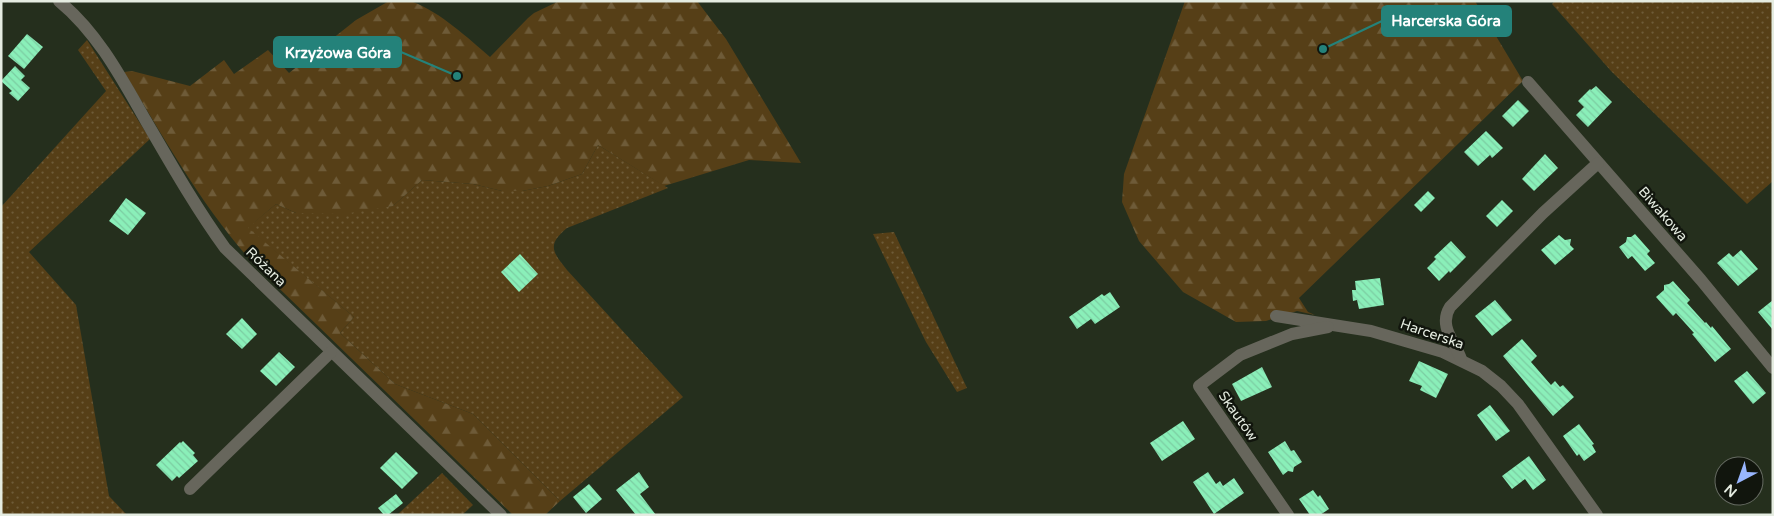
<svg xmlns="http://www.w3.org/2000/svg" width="1774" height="516" font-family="'Varela Round',sans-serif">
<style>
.grass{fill:url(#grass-dots)}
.forest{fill:url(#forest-firs)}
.building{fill:url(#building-back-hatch)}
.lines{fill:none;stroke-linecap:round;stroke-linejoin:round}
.minor{stroke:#67665c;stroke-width:12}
.labels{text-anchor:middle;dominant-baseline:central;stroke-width:5;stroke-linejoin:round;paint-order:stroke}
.street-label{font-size:14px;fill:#e5ece1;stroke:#11150d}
.leader{fill:none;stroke:#24827a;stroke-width:2}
.callout-dot{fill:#24827a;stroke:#11150d;stroke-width:2}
.callout{fill:#24827a;stroke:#24827a;stroke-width:2}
.callout-label{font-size:15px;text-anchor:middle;font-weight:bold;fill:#fff}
</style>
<defs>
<pattern id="grass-dots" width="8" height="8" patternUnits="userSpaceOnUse" patternTransform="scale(1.25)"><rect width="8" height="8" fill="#563f17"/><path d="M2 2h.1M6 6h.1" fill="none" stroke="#6e5b38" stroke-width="1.8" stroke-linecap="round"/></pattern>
<pattern id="forest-firs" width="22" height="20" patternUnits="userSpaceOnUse" patternTransform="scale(1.25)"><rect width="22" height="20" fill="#563f17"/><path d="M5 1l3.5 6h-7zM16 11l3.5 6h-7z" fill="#6e5b38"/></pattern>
<pattern id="building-back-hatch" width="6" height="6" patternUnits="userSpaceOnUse" patternTransform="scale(1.25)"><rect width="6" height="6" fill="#8aefb9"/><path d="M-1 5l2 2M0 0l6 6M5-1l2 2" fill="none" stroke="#7ccda2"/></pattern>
</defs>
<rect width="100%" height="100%" fill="#252f1d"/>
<!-- grass -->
<g class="grass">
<path d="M1555 1H1773V181L1747 204 1611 71 1552 4Z"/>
<path d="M87 40 150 139 29 252 76 305 109 496 127 515H1V207L106 91 78 50Z"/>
<path d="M598 145 668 188 567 228C547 245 552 251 567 270L683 397 560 501 473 414 395 384 340 333 354 317 247 228 276 204 296 213 393 206 422 180 473 184 502 191H522L548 186 582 174Z"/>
<path d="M894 232 967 388 957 392 926 342 873 234Z"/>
<path d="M442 473 473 505 462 515H397Z"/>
</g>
<!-- forest -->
<g class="forest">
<path d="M389 1C396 1 406 0 413 2 440 12 468 38 490 57L528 18 534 13 559 1H697L726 39 801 163 749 160 664 186 598 145 582 174 548 186 522 191H502L473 184 422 180 393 206 344 214 296 213 276 204 248 228 354 317 340 333 395 384 473 414 560 501 545 515H513L254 264C202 207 164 138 124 72L132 71 190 86 224 60 234 74 268 50 289 73 356 20Z"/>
<path d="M1185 1H1475L1523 81 1299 298 1308 312 1315 315 1297 311 1266 321 1236 322 1183 292 1139 241 1122 202 1124 174Z"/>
</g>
<!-- building -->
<g class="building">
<path d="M27 34 43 47 24 69 8 56Z"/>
<path d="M15 66 25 76 21 80 30 88 18 101 9 93 12 91 1 81Z"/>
<path d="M1596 86 1612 102 1588 127 1576 115 1584 107 1578 101 1590 89 1591 90Z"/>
<path d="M1518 100 1529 111 1513 127 1502 116Z"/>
<path d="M1486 131 1503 148 1492 158 1490 155 1478 166 1464 152Z"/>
<path d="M1545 154 1558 168 1534 191 1522 179Z"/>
<path d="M1428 191 1435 198 1421 212 1414 205Z"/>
<path d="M126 198 146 213 128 235 109 221Z"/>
<path d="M1502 200 1513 211 1497 227 1486 216Z"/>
<path d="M1635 234 1650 251 1647 254 1655 263 1645 271 1632 256 1628 259 1619 247 1626 242 1627 237H1631Z"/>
<path d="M1559 235 1565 240 1571 239 1570 245 1574 249 1555 265 1541 250Z"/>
<path d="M1451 241 1466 257 1450 273 1449 271 1439 281 1427 268 1436 259 1434 257Z"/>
<path d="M1741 250 1758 269 1738 286 1717 263 1729 253 1733 257Z"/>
<path d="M520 254 538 274 519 292 501 272Z"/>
<path d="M1380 278 1384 305 1359 309 1357 300 1353 301 1352 290H1356L1355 281Z"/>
<path d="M1673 281 1690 300 1687 303 1705 323 1706 322 1711 328 1712 326 1731 349 1715 362 1692 334 1694 333 1676 313 1673 316 1656 297 1664 290V285L1669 284Z"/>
<path d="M1110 292 1120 307 1095 324 1091 319 1077 329 1069 317 1102 294 1104 296Z"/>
<path d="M1495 300 1512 320 1492 336 1475 316Z"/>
<path d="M1773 300V330L1758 312Z"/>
<path d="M242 318 257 334 242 349 226 334Z"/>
<path d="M1522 339 1537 356 1531 362 1551 385 1555 381 1560 387 1563 385 1574 397 1553 416 1503 356Z"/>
<path d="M279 352 295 367 276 386 260 371Z"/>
<path d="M1419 361 1448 374 1436 398 1420 390 1422 386 1409 381Z"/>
<path d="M1262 367 1272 387 1241 401 1232 384Z"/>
<path d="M1747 371 1766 393 1753 404 1734 381Z"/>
<path d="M1490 405 1510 431 1496 441 1477 415Z"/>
<path d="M1183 421 1195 439 1162 461 1150 443Z"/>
<path d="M1579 424 1594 444 1592 445 1596 452 1584 461 1579 454 1577 456 1563 436Z"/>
<path d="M183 441 195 453 193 455 198 461 179 478 177 476 172 481 156 465 180 442 181 443Z"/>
<path d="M1285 441 1291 451 1294 450 1302 462 1294 467 1293 472 1288 471 1283 475 1268 452Z"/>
<path d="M396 452 418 473 402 489 380 468Z"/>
<path d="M1529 456 1546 480 1533 490 1525 479 1512 489 1502 476Z"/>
<path d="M639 472 649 487 640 494 656 515H636L616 490Z"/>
<path d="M1208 472 1216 484 1220 481 1223 486 1234 478 1244 493 1214 514 1193 482Z"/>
<path d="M589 484 602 499 586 513 573 497Z"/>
<path d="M1313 490 1318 497 1320 495 1329 509 1320 515H1310L1299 499Z"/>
<path d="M396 494 403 503 388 515H384L378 508Z"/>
</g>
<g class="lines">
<!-- minor -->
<g class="minor">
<path d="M59 1C98 33 122 79 146 121 171 164 196 208 225 248L501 515"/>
<path d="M1528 82 1701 280 1773 368"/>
<path d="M1276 316 1371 331 1443 352 1482 371 1501 386 1518 404 1597 515"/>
<path d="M1461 359C1455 342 1438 326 1450 307L1543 213 1598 163"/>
<path d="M190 489 331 352"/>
<path d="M1288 515 1199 386 1240 355 1292 334 1328 327"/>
</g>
</g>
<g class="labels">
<!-- street labels -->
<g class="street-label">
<text transform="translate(1663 214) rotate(49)">Biwakowa</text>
<text transform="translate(266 267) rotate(44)">Różana</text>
<text transform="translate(1432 334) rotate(19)">Harcerska</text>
<text transform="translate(1238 416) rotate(55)">Skautów</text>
</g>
</g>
<!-- callouts -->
<path class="leader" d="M1323 49L1382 21M457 76L401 52"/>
<g class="callout-dot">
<circle cx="1323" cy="49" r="5"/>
<circle cx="457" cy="76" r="5"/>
</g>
<g class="callout">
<rect x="1382" y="6" width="129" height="30" rx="5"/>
<rect x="274" y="37" width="127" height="30" rx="5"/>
</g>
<g class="callout-label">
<text x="1446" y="26">Harcerska Góra</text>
<text x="338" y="58">Krzyżowa Góra</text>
</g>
<!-- border -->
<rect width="1774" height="516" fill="none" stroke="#e5ece1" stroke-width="5"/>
<!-- north arrow -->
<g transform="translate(1739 481) rotate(221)"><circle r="24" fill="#11150d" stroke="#666b62"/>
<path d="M0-4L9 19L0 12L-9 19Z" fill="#98b5fd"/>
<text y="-8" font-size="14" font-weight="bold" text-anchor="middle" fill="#e5ece1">N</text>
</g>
</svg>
